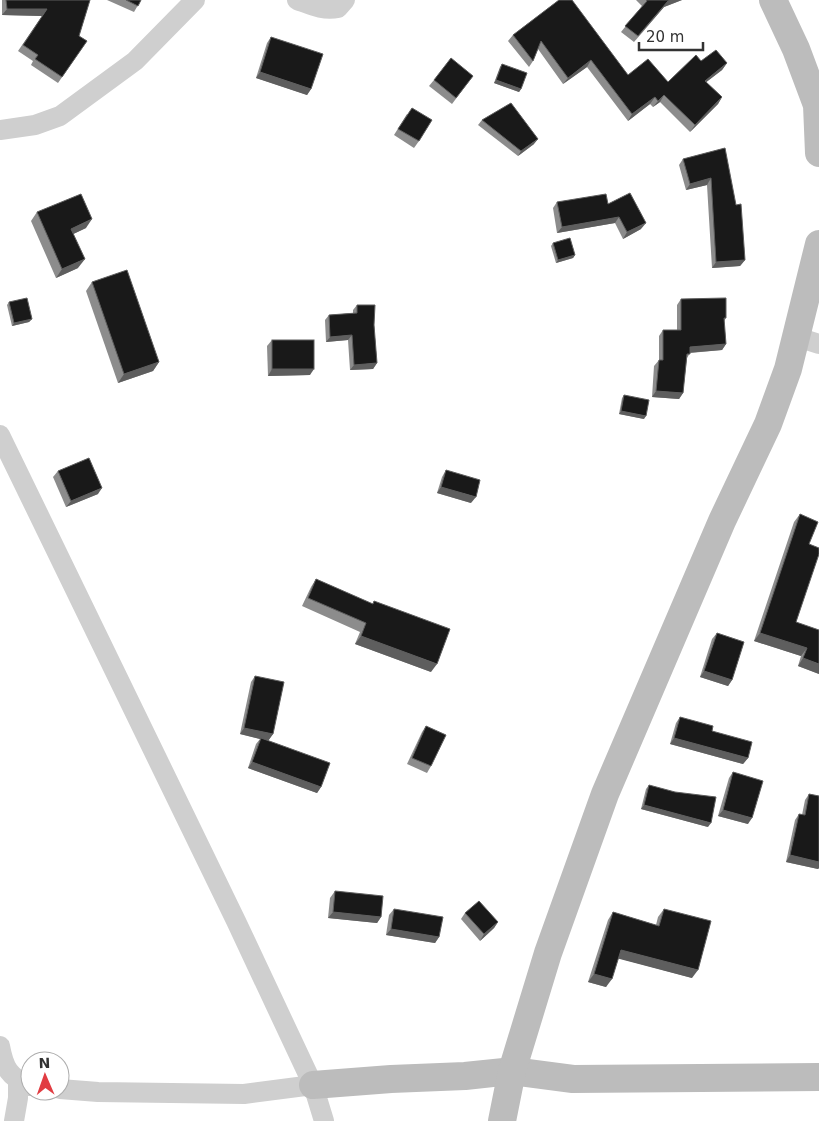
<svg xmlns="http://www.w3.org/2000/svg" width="819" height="1121" font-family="'DejaVu Sans',sans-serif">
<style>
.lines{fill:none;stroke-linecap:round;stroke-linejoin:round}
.street{stroke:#cfcfcf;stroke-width:20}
.secondary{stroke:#bcbcbc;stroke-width:28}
.wall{fill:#8c8c8c}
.shaded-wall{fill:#5e5e5e}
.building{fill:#191919;stroke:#5e5e5e}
</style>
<rect width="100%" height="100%" fill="#fff"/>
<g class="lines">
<!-- street -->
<g class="street">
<path d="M297 0C311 5 323 11 338 8L345 0"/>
<path d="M0 130 35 125 60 116 135 61 195 0"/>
<path d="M797 337 819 344"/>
<path d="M0 435 236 921 313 1085 324 1121"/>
<path d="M0 1046C4 1068 9 1077 30 1086"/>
<path d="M60 1089 98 1092 244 1094 313 1085"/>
<path d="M14 1121 18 1098V1081"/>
</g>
<!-- secondary -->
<g class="secondary">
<path d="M773 0 796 49 817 105 819 153"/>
<path d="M313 1085 391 1079 465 1076 512 1071 573 1079 819 1077"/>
<path d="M502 1121 512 1071 548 953 605 794 722 521 768 424 788 369 819 244"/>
</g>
</g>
<!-- wall -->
<g class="wall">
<path d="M2 0H90L79 36 87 41 58 83 31 65 33 61 18 51 42 16 2 15Z"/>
<path d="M107 0H141L134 12Z"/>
<path d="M559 0 628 75 668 82 701 61 727 63 722 70 706 82 722 97 718 104 690 132 660 102 653 107 650 104 628 121 587 67 563 84 538 49 533 61 529 67 508 41 513 35Z"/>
<path d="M636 0H682L664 7 634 42 621 32 642 6Z"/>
<path d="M271 37 311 89 307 95 256 78 267 43Z"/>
<path d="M502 64 521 89 519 92 494 83 500 67Z"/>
<path d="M473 76 452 104 429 86 434 80Z"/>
<path d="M407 114 419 141 414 148 394 135Z"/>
<path d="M482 120 534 144 518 156 478 125Z"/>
<path d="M725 148 745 260 740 266 712 268 707 185 686 190 679 165 683 159Z"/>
<path d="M557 202 608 204 641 229 623 239 615 223 557 233 553 208Z"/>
<path d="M37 212 86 228 73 234 78 268 56 278 31 221Z"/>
<path d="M553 243 575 255 573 258 556 263 551 246Z"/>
<path d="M92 282 159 362 153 371 118 383 86 291Z"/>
<path d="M681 299 726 318 724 321 726 344 722 350 690 353 687 358 683 393 679 399 652 397 654 366 659 360V336L663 330H677V305Z"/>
<path d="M9 302 32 319 29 322 12 326 7 305Z"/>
<path d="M357 305 374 325 377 363 373 369 350 370 348 340 326 342 325 320 329 315 353 313V310Z"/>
<path d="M272 340 310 375 268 376 267 346Z"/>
<path d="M624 395 644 419 619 414 622 398Z"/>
<path d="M446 470 471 503 437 493 442 477Z"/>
<path d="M58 471 98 494 66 507 53 477Z"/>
<path d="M800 514 809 544 796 622 819 674 798 666 801 656 754 641 794 522Z"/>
<path d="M316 579 372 604 374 601 431 672 355 644 360 632 302 606 311 587Z"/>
<path d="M717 633 732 680 728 686 700 677 712 639Z"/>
<path d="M255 676 273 734 268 741 321 787 317 793 248 768 256 744 260 739 240 734 251 682Z"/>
<path d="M680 717 712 731 748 758 743 764 670 744 676 723Z"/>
<path d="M426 726 431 766 427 773 407 764 422 732Z"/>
<path d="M733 772 748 824 718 816 729 778Z"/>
<path d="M649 785 708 827 641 809 646 789Z"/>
<path d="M809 794 819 796V868L818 869 786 862 795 820 799 814 802 815 805 800Z"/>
<path d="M335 891 381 917 377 923 328 918 330 898Z"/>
<path d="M394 909 439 937 435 943 386 935 389 915Z"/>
<path d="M664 909 692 978 618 958 606 987 588 982 608 920 613 912 656 925 658 917Z"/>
<path d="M465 913 498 922 494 928 480 941 461 919Z"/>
</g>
<!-- shaded-wall -->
<g class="shaded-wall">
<path d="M671 0H682L664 7 634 42 668 1Z"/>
<path d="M7 9H47L42 16 2 15Z"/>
<path d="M591 60 587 67 563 84 568 78Z"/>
<path d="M727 63 722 70 700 87 705 81Z"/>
<path d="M260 72 311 89 307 95 256 78Z"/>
<path d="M496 80 521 89 519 92 494 83Z"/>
<path d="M664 95 660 102 653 107 658 101Z"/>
<path d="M655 97 650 104 628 121 632 114Z"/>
<path d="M722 97 718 104 690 132 695 125Z"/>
<path d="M538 139 534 144 518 156 521 151Z"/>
<path d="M711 178 707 185 686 190 690 184Z"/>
<path d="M619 217 615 223 557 233 562 227Z"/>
<path d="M92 219 86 228 65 238 71 229Z"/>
<path d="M646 223 641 229 623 239 627 232Z"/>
<path d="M575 255 573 258 556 263 558 260Z"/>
<path d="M85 259 78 268 56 278 62 269Z"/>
<path d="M745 260 740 266 712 268 716 262Z"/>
<path d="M32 319 29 322 12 326 14 323Z"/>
<path d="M352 335 348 340 326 342 330 337Z"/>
<path d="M726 344 722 350 686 353 690 347Z"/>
<path d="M159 362 153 371 118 383 124 374Z"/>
<path d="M377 363 373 369 350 370 354 365Z"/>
<path d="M272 369H314L310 375 268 376Z"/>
<path d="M656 391 683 393 679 399 652 397Z"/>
<path d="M621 411 646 416 644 419 619 414Z"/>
<path d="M441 487 476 497 471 503 437 493Z"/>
<path d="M102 488 98 494 66 507 71 501Z"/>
<path d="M760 633 807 648 801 656 754 641Z"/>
<path d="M361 636 437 664 431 672 355 644Z"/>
<path d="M803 658 819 664V674L798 666Z"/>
<path d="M704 671 732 680 728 686 700 677Z"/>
<path d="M244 728 273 734 268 741 240 734Z"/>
<path d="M674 738 748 758 743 764 670 744Z"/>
<path d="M252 762 321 787 317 793 248 768Z"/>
<path d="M644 805 711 823 708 827 641 809Z"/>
<path d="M723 810 752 818 748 824 718 816Z"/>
<path d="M790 855 819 862V868L818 869 786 862Z"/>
<path d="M333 912 381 917 377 923 328 918Z"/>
<path d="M498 922 494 928 480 941 484 934Z"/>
<path d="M391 929 439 937 435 943 386 935Z"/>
<path d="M621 950 698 970 692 978 616 958Z"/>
<path d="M594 974 612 979 606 987 588 982Z"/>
</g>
<!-- building -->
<g class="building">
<path d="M6 0H90L79 36 87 41 62 77 35 59 38 55 23 45 47 9H7Z"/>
<path d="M126 0H141L138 6Z"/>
<path d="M559 0H572L628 75 648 59 668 82 696 55 701 61 716 50 727 63 705 81 722 97 695 125 664 95 658 101 655 97 632 114 591 60 568 78 541 41 533 61 513 35Z"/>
<path d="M646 0H671L668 1 638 36 625 26 647 1Z"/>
<path d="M271 37 323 54 311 89 260 72Z"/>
<path d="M451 58 473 76 456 98 434 80Z"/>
<path d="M502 64 527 73 521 89 496 80Z"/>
<path d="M511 103 538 139 521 151 482 120Z"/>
<path d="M412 108 432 120 419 141 398 129Z"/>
<path d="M725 148 736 205 741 204 745 260 716 262 711 178 690 184 683 159Z"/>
<path d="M630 193 646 223 627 232 619 217 562 227 557 202 606 194 608 204Z"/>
<path d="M81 194 92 219 71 229 85 259 62 269 37 212Z"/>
<path d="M570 238 575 255 558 260 553 243Z"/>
<path d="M127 270 159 362 124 374 92 282Z"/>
<path d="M27 298 32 319 14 323 9 302Z"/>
<path d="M726 298V318H724L726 344 690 347V354H687L683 393 656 391 659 360H663V330H681V299Z"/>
<path d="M357 305H375L374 325 377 363 354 365 352 335 330 337 329 315 357 313Z"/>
<rect x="272" y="340" width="42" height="29"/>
<path d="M624 395 649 400 646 416 621 411Z"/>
<path d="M89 458 102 488 71 501 58 471Z"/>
<path d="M446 470 480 480 476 497 441 487Z"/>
<path d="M800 514 818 522 809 544 819 548V554L796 622 819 630V664L803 658 807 648 760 633Z"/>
<path d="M316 579 373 604 374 601 450 629 437 664 361 636 366 623 308 598Z"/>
<path d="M717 633 744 642 732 680 704 671Z"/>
<path d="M255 676 284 682 273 734 244 728Z"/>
<path d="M680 717 713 726 712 731 752 742 748 758 674 738Z"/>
<path d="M426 726 446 735 431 766 412 758Z"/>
<path d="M261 738 330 763 321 787 252 762Z"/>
<path d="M733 772 763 781 752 818 723 810Z"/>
<path d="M649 785 675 792 716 797 711 823 644 805Z"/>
<path d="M809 794 819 796V862L790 855 799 814 805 815Z"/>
<path d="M335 891 383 896 381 917 333 912Z"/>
<path d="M479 901 498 922 484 934 465 913Z"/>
<path d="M394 909 443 917 439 937 391 929Z"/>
<path d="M664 909 711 921 698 970 621 950 612 979 594 974 613 912 659 926Z"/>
</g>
<!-- north arrow -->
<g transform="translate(45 1076) rotate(358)"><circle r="24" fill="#ffffff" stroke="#adadad"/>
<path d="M0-4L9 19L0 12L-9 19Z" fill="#e13c42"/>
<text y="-8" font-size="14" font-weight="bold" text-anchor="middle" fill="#323232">N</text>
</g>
<!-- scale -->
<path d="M639 42v8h64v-8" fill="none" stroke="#323232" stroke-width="2.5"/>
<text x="646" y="42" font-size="15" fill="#323232" stroke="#ffffff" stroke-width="4" paint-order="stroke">20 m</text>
</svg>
